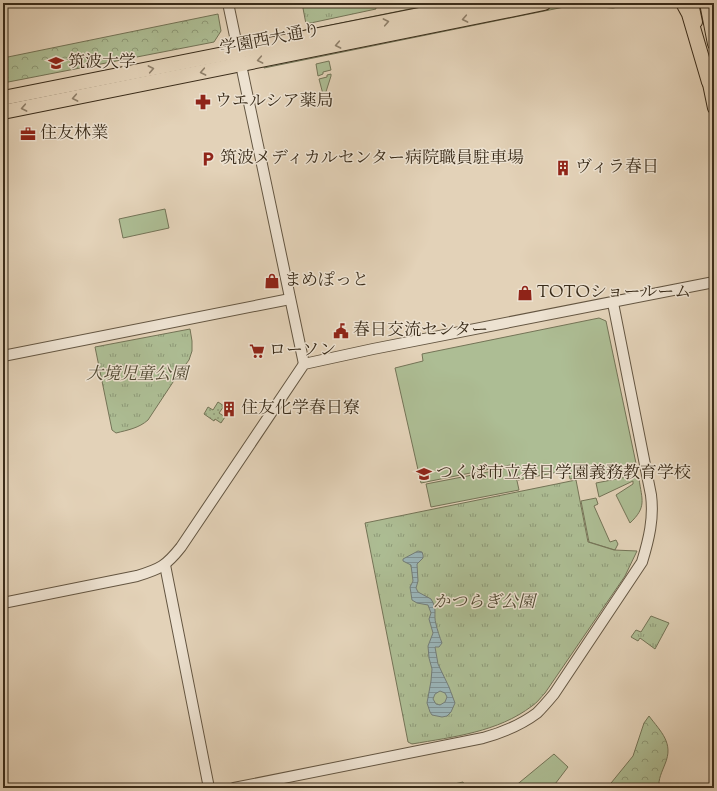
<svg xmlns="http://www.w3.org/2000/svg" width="717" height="791" font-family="'Sorts Mill Goudy','Noto Serif JP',serif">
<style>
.grass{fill:#adbd94;stroke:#747457}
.forest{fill:url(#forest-crowns);stroke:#747457}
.park{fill:url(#park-tufts);stroke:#747457}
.garden{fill:url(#garden-dots);stroke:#747457}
.water{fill:url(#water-rules);stroke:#747e79;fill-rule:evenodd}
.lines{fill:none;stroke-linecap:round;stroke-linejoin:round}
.minor-casing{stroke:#645642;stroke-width:12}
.major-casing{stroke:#3a2c1a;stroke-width:14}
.highway-casing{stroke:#3a2c1a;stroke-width:16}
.minor{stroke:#ede2d1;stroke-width:10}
.major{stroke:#e3d2b8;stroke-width:12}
.highway{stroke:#e3d2b8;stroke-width:14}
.oneway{stroke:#8e7f69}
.labels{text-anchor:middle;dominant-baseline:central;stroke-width:3;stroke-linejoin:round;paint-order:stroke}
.street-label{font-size:17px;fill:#3a2c1a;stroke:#ede2d1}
.poi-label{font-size:17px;fill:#3a2c1a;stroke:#ede2d1;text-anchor:start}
.park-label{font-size:17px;font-style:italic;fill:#514932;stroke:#ede2d1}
</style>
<defs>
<pattern id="forest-crowns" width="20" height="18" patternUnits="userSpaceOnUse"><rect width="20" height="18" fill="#adbd94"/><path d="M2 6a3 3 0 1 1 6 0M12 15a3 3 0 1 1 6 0" fill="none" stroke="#8e9a78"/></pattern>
<pattern id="park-tufts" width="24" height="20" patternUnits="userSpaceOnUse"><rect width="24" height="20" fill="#adbd94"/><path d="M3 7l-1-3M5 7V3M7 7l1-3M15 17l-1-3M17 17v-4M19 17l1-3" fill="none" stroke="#8e9a78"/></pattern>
<pattern id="garden-dots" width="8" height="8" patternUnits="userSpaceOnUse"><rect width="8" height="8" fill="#adbd94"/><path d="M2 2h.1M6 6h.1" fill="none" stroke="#8e9a78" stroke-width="1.8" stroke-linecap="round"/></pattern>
<pattern id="water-rules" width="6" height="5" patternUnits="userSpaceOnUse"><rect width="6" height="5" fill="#9ab5b9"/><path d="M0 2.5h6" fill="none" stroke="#7f9396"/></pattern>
</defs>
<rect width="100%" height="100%" fill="#e3d2b8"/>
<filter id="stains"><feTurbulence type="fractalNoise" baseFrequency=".005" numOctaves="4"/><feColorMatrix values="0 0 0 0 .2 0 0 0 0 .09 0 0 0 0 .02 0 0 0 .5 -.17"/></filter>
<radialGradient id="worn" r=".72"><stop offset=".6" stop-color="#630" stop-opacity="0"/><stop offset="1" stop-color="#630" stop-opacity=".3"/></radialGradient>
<!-- grass -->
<g class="grass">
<path d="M439 3H457L258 43 257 40Z"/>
<path d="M566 3H639L613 8 574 5 264 68V64Z"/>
<path d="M329 61 331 70 323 72V74L318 76 316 64Z"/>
<path d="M331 74V76L324 98 319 79 327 77V75Z"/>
<path d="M165 209 169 228 123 238 119 219Z"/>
<path d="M599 318 606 321 637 468 570 479 568 470 518 480 515 464 421 483 395 368 423 361 422 354Z"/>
<path d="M514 467 519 490 431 507 426 484Z"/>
<path d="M632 476 639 479C642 500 647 507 630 523L616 495 633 484V481L599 497 596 483Z"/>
<path d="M596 498 598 504 594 506 610 542 616 540 618 544 615 550 589 542 581 501Z"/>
<path d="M554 754 568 767 552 788H515L514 787Z"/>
<path d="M463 782 466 788H437Z"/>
</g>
<!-- forest -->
<g class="forest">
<path d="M218 14 221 31 214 42 3 83V58Z"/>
<path d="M649 716C661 732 674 743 665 764 662 772 658 779 659 788H607L633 756 644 723Z"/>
</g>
<!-- park -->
<g class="park">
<path d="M302 3H375L376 9 306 24Z"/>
<path d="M190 329 192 341V351L189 360 177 376 148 420C139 428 128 430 116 433L112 430 95 347Z"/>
<path d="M576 480 588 542 614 550 637 551 625 576 545 693C541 697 537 703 532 706 498 732 453 737 412 744L408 742 365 523Z"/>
<path d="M651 616 669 623 655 649 640 638 638 641 631 637 636 630 641 632Z"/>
</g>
<!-- garden -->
<path class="garden" d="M218 402 224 406 219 413 225 417 221 423 215 419 214 421 204 414 208 407 213 410Z"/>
<!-- water -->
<path class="water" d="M418 551 422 552 423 555V558L417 564 418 581 416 588 418 592 431 599C438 610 433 614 436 624 437 629 440 638 442 643L439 647H435L438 664 449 687 455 703 451 712 447 716 442 717 432 715 430 712 427 703 431 681 432 669 429 658 428 646 433 633 429 619 431 613 428 605 417 603 412 600 410 587 413 581 411 565 403 561V559ZM440 691 445 693 447 697 445 702 440 705 436 704 433 699 435 694Z"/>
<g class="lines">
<!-- minor casing -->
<g class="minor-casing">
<g id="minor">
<path d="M228 3 304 364"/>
<path d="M3 356 290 299"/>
<path d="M165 565 209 788"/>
<path d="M3 603 137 576C160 569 166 566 181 547L304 364 373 349 714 282"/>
<path d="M234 788 483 738C501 733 521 725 537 713 543 707 549 700 554 694L642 562C649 539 654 518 651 495L613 303"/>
</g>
</g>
<!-- major casing -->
<g class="major-casing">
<g id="major">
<path d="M692 3 696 22"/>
<path d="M706 3 714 44"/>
<path d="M707 74 714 108"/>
</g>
</g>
<!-- highway casing -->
<g class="highway-casing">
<g id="highway">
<path d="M683 3 689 14 709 82"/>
<path d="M3 98 480 3"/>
<path d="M3 112 544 3"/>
</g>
</g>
<!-- minor -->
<use href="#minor" class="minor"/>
<!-- major -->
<use href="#major" class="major"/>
<!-- highway -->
<use href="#highway" class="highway"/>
</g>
<!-- one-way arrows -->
<defs><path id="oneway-chevron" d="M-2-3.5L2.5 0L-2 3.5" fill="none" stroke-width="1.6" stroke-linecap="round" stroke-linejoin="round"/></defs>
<g class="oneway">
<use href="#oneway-chevron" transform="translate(465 19) rotate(169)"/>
<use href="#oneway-chevron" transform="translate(386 22) rotate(-11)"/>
<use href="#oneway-chevron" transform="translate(338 45) rotate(169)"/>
<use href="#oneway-chevron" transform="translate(260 60) rotate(169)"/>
<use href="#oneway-chevron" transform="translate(151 69) rotate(-11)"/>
<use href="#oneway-chevron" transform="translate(203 72) rotate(169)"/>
<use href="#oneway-chevron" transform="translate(75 98) rotate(169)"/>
<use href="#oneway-chevron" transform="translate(24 108) rotate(169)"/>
</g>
<!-- icons -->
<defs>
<g id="university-bare" transform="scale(1.2)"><path d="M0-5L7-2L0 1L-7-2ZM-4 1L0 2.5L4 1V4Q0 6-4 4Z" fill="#8f2418" stroke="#ede2d1" stroke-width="2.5" paint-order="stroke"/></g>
<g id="pharmacy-bare" transform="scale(1.2)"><path d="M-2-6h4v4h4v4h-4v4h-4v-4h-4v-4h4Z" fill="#8f2418" stroke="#ede2d1" stroke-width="2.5" paint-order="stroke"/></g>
<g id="office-bare" transform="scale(1.2)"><path d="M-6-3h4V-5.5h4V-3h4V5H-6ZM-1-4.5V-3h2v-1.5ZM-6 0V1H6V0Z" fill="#8f2418" stroke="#ede2d1" stroke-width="2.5" paint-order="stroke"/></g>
<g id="parking-bare" transform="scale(1.2)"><path d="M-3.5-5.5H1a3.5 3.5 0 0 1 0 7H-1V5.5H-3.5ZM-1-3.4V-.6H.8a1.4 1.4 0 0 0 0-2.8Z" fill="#8f2418" stroke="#ede2d1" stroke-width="2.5" paint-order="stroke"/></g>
<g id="building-bare" transform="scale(1.2)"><path d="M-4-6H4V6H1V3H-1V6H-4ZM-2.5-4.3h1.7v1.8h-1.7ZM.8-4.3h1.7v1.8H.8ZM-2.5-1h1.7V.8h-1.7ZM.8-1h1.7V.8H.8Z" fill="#8f2418" stroke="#ede2d1" stroke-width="2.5" paint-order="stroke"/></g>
<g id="shop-bare" transform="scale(1.2)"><path d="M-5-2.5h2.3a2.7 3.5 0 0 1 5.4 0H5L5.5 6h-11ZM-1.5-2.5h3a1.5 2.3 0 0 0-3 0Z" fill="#8f2418" stroke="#ede2d1" stroke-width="2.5" paint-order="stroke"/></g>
<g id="civic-bare" transform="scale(1.2)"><path d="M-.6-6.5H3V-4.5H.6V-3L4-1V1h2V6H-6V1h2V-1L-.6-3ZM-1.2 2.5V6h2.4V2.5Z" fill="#8f2418" stroke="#ede2d1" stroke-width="2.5" paint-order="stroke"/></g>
<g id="supermarket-bare" transform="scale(1.2)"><path d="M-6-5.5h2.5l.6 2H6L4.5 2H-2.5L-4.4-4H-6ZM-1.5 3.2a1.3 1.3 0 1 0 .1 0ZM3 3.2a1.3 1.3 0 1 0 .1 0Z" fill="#8f2418" stroke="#ede2d1" stroke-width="2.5" paint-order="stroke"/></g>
<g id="school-bare" transform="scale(1.2)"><path d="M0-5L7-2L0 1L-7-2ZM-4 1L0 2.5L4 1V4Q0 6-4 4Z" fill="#8f2418" stroke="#ede2d1" stroke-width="2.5" paint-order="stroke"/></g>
</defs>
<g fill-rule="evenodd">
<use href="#university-bare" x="56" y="63"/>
<use href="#pharmacy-bare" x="203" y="102"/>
<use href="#office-bare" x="28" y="134"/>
<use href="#parking-bare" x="208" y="159"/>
<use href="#building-bare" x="563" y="168"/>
<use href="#shop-bare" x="272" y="281"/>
<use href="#shop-bare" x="525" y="293"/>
<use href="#civic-bare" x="341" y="331"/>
<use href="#supermarket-bare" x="257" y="351"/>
<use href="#building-bare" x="229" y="409"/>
<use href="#school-bare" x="424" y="474"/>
</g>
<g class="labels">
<!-- street labels -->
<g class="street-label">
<text transform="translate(270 40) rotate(-11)">学園西大通り</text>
</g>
<!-- poi labels -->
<g class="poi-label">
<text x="68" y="63">筑波大学</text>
<text x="215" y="102">ウエルシア薬局</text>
<text x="40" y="134">住友林業</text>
<text x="220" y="159">筑波メディカルセンター病院職員駐車場</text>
<text x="575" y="168">ヴィラ春日</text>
<text x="284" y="281">まめぽっと</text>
<text x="537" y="293">TOTOショールーム</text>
<text x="353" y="331">春日交流センター</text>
<text x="269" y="351">ローソン</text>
<text x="241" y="409">住友化学春日寮</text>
<text x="436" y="474">つくば市立春日学園義務教育学校</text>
</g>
<!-- park labels -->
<g class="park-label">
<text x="137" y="375">大境児童公園</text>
<text x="484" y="603">かつらぎ公園</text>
</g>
</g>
<!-- margin -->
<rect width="717" height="791" fill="none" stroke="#e3d2b8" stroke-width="16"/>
<rect x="4" y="4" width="709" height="783" fill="none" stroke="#3a2c1a" stroke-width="2"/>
<rect x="8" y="8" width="701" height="775" fill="none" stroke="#3a2c1a"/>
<rect width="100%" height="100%" filter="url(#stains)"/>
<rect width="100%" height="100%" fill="url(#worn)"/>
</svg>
